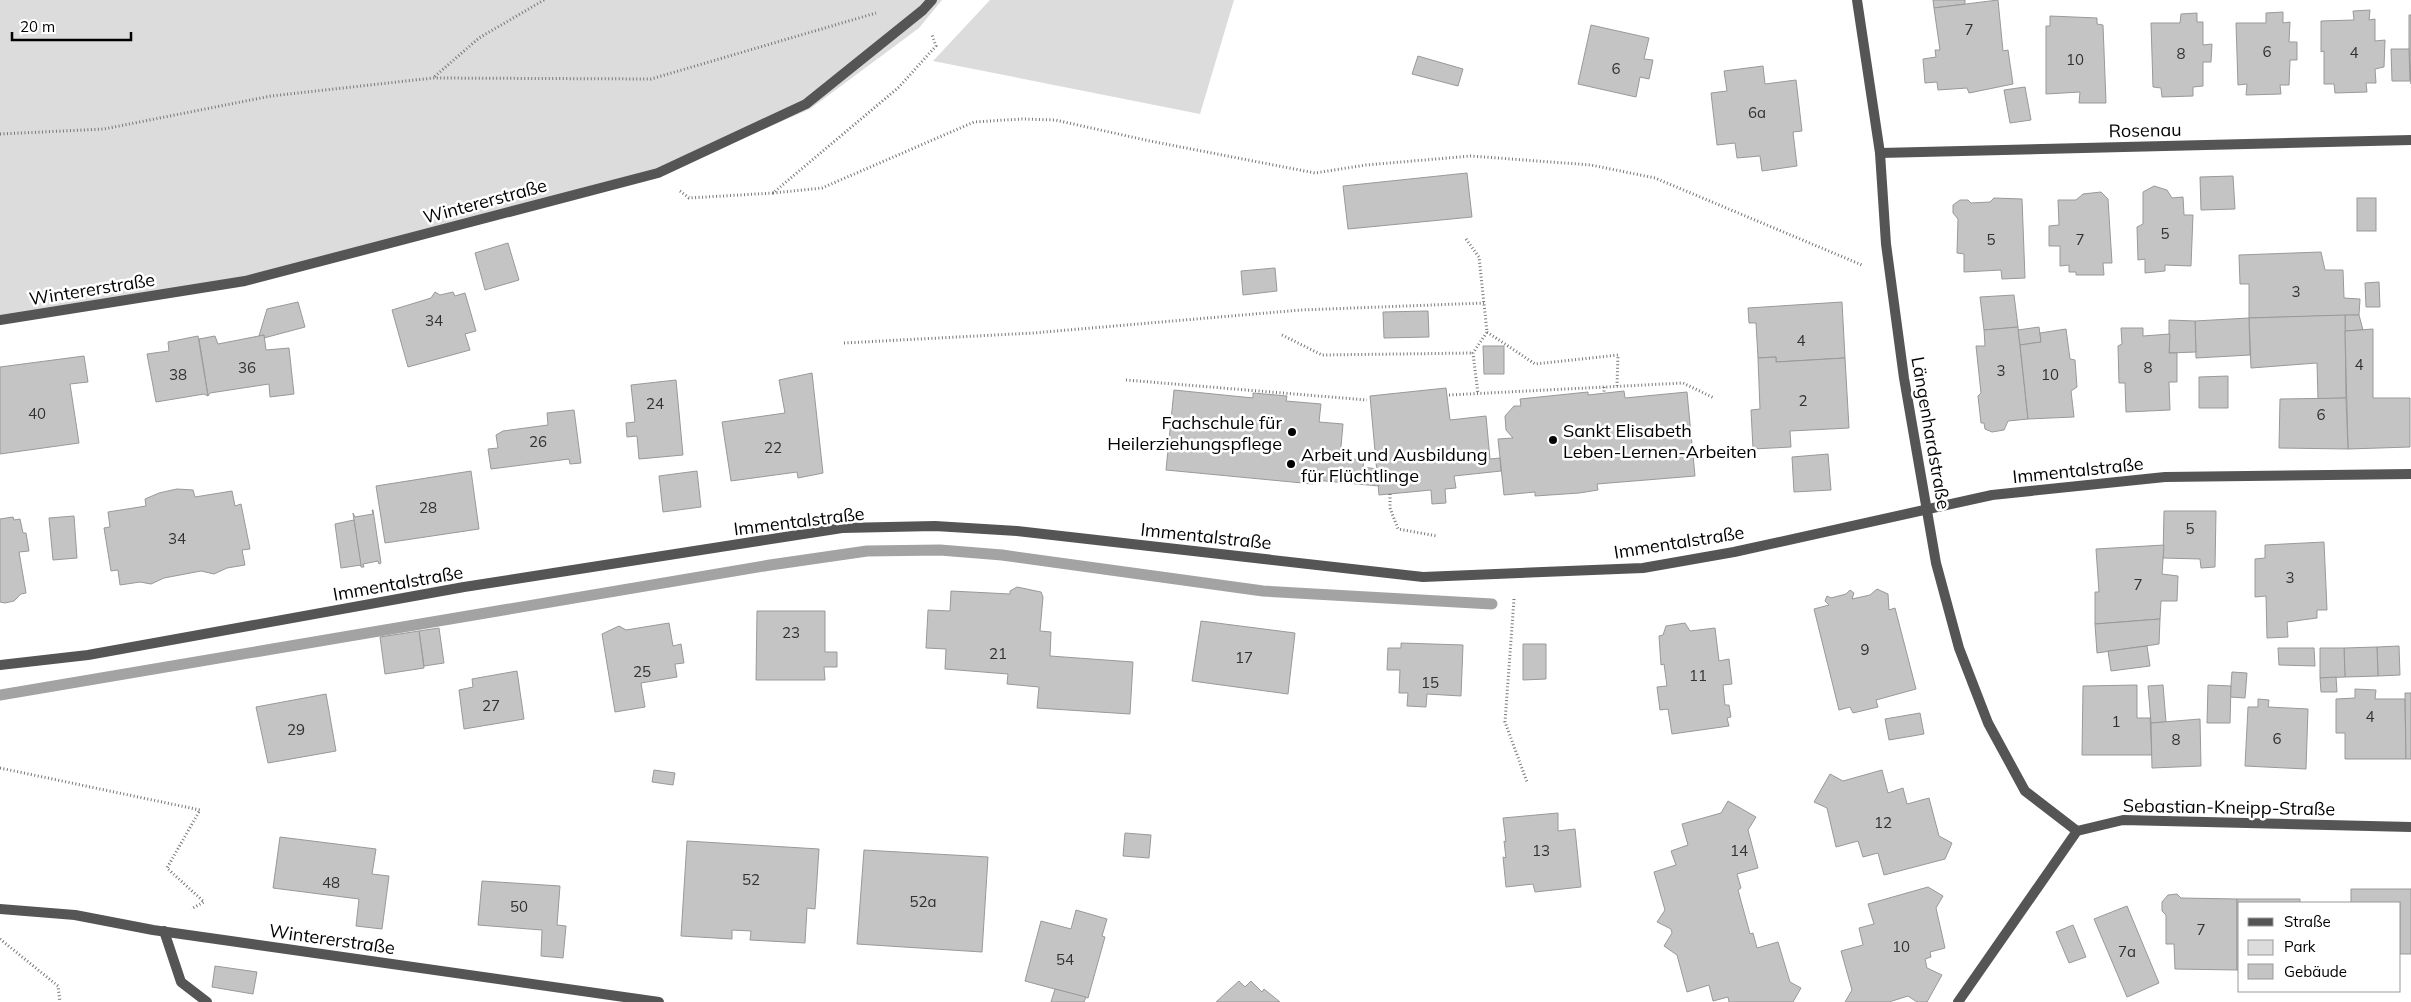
<svg xmlns="http://www.w3.org/2000/svg" width="2411" height="1002" font-family="Mulish,sans-serif">
<style>
.green{fill:#dcdcdc}
.lines{fill:none;stroke-linecap:round;stroke-linejoin:round}
.stream{stroke:#a3a3a3;stroke-width:11}
.building{fill:#c4c4c4;stroke:#999}
.path{stroke:#777;stroke-width:3;stroke-dasharray:1 2.5;stroke-linecap:butt}
.lane{stroke:#555;stroke-width:10}
.street{stroke:#555;stroke-width:10}
.poi-dot{fill:#000;stroke:#fff;stroke-width:2}
.labels{text-anchor:middle;dominant-baseline:central;stroke-width:5;stroke-linejoin:round;paint-order:stroke}
.number-label{font-size:15px;fill:#313131}
.street-label{font-size:18px;fill:#000;stroke:#fff}
.poi-label{font-size:18px;fill:#000;stroke:#fff;text-anchor:start}
</style>
<rect width="100%" height="100%" fill="#fff"/>
<!-- green -->
<g class="green">
<path d="M0 0H942L919 28 810 109 660 175 243 285 0 323Z"/>
<path d="M990 0H1234L1200 114 933 61Z"/>
</g>
<g class="lines">
<!-- stream -->
<path class="stream" d="M0 695 770 565 867 551 940 550 1002 555 1263 591 1492 604"/>
</g>
<!-- building -->
<g class="building">
<path d="M1933 0H1965V4L1934 8Z"/>
<path d="M1998 0 2003 51 2008 50 2013 84 1969 93 1967 88 1938 90 1937 82 1925 83 1923 59 1936 57 1935 50H1940L1934 8Z"/>
<path d="M2370 10 2369 20 2375 19V41L2385 40 2384 67 2375 69 2376 83H2366L2367 92 2335 93 2334 84H2324V51L2321 52V21L2354 20 2353 11Z"/>
<path d="M2283 12V23L2290 22 2289 42H2297V60H2290L2289 85H2280L2281 94 2246 95 2247 84 2238 85 2236 23H2266V13Z"/>
<path d="M2197 13V22H2203V45L2212 44 2211 62H2203V86L2193 87V96L2162 97 2161 88 2153 87 2151 23H2180L2181 14Z"/>
<path d="M2409 15H2411V84L2409 49Z"/>
<path d="M2050 16 2097 18V24L2103 25 2106 103H2079L2080 92 2046 94V26H2050Z"/>
<path d="M1591 25 1649 38 1644 59 1653 60 1649 79 1640 77 1636 97 1578 84Z"/>
<path d="M2391 49H2409L2410 81H2392Z"/>
<path d="M1418 56 1463 69 1458 86 1412 74Z"/>
<path d="M1763 66 1765 84 1796 80 1802 131 1793 132 1797 166 1762 171 1760 156 1737 158 1735 143 1717 145 1711 93 1727 91 1724 71Z"/>
<path d="M2025 87 2031 120 2010 123 2004 90Z"/>
<path d="M1467 173 1472 217 1348 229 1343 186Z"/>
<path d="M2233 176 2235 209 2201 210 2200 177Z"/>
<path d="M2154 186 2167 190 2172 198 2183 197 2184 215H2193L2191 266 2165 265V271L2145 273V259L2138 260 2137 227 2143 224V192Z"/>
<path d="M2101 192 2108 199 2112 263H2103L2104 275H2076V272H2069V265L2060 266V246H2049V226L2059 225 2058 200H2076L2083 194Z"/>
<path d="M1994 198 2022 199 2025 278 2002 279 2001 270 1964 272V254L1957 253 1958 219 1953 213V205L1960 200H1968L1971 203 1990 202Z"/>
<rect x="2357" y="198" width="19" height="33"/>
<path d="M508 243 519 280 485 290 475 253Z"/>
<path d="M2321 252 2325 270H2343L2344 298 2360 299 2359 315 2249 318V284H2240L2239 255Z"/>
<path d="M1275 268 1277 291 1243 295 1241 271Z"/>
<path d="M2379 282 2380 307H2366L2365 283Z"/>
<path d="M435 292 440 295 453 292 455 296 465 293 476 331 465 334 470 350 408 367 392 310 431 298Z"/>
<path d="M2014 295 2018 327 1984 330 1980 297Z"/>
<path d="M298 302 305 327 264 338V335L259 336 267 309Z"/>
<path d="M1842 302 1845 358 1776 362V357L1758 358 1756 323H1749L1748 308Z"/>
<path d="M1428 311 1429 337 1384 338 1383 312Z"/>
<path d="M2345 315H2359L2363 330 2345 331Z"/>
<path d="M2345 315 2346 398 2318 399 2317 363 2251 368 2249 318Z"/>
<path d="M2249 318 2250 355 2196 358 2195 321Z"/>
<path d="M2169 320 2195 321 2196 352 2169 353Z"/>
<path d="M2018 327 2028 419 2008 421 2004 430 1992 432 1985 429 1984 423H1981L1978 396 1981 393 1976 346H1985L1984 330Z"/>
<path d="M2039 327 2041 342 2020 345 2018 330Z"/>
<path d="M2121 328H2143V336L2170 334 2169 353H2177V382H2169L2170 410 2126 412 2125 383H2119L2118 346 2122 344Z"/>
<path d="M2066 329 2070 359 2075 360 2077 387 2071 391 2074 417 2028 419 2020 345 2041 342 2040 333Z"/>
<path d="M2373 329V398H2410V447L2348 449 2345 331Z"/>
<path d="M264 335 266 350 289 348 294 394 270 397 269 384 210 393 208 396 199 339 215 336 218 344Z"/>
<path d="M198 336 208 396 204 394 156 402 147 354 169 351 168 342Z"/>
<path d="M1483 346H1504V374H1484Z"/>
<path d="M84 356 88 382 70 384 79 443 0 454V367Z"/>
<path d="M1776 357V362L1845 358 1849 428 1790 431 1791 447 1753 449 1751 410 1760 409 1758 358Z"/>
<path d="M812 373 823 473 798 478 797 472 731 481 722 422 785 413 779 380Z"/>
<path d="M2228 376V408H2199V377Z"/>
<path d="M676 380 683 455 639 459 637 436 627 437 626 423 635 422 631 385Z"/>
<path d="M1446 388 1450 420 1486 416 1490 459 1500 458 1501 471 1454 476 1456 488 1445 489 1446 503 1432 504 1431 490 1379 495 1370 396Z"/>
<path d="M1174 390 1253 398V393L1287 396 1286 401 1321 404 1319 422 1343 424 1340 458 1364 460 1363 467 1377 469 1379 486 1314 480 1313 484 1166 470Z"/>
<path d="M1624 391 1625 398 1687 392 1695 476 1597 484 1598 490 1579 493 1535 496V492L1504 495 1498 439 1513 438 1506 430 1505 416 1514 406H1521L1520 399 1588 392V395Z"/>
<path d="M2346 398 2348 449 2279 448 2280 399Z"/>
<path d="M574 410 581 463 570 464 569 459 491 469 488 449 498 448 496 435 503 431 548 425 547 413Z"/>
<path d="M1828 454 1831 490 1794 492 1792 457Z"/>
<path d="M471 471 479 529 385 543 376 486Z"/>
<path d="M697 471 701 507 663 512 659 476Z"/>
<path d="M177 489 193 490 195 497 232 491 235 506 241 504 250 549 242 550 245 565 227 568 214 574 201 571 164 578 151 584 140 582 120 585 118 570 111 571 104 528 110 527 108 512 146 506 145 499 159 493Z"/>
<path d="M372 510H373L381 563 379 564 378 561 363 564 364 567H361L353 513 355 517 373 514Z"/>
<path d="M2164 511H2216L2215 567 2201 568 2200 559 2163 558Z"/>
<path d="M74 516 77 558 53 560 49 518Z"/>
<path d="M13 517 14 520 20 519 23 533H26L29 551 19 552 26 593 21 594 14 601 5 603 0 602V519Z"/>
<path d="M354 520 361 565 341 568 335 524Z"/>
<path d="M2324 542 2327 610H2317V618L2287 622 2288 637 2267 638 2266 596 2255 597V559L2265 558V545Z"/>
<path d="M2164 545 2162 574 2178 576 2177 601H2161L2160 619 2095 624V592H2099L2096 549Z"/>
<path d="M1017 587 1041 592 1043 597 1040 631 1051 632 1050 656 1133 662 1130 714 1037 708 1039 687 1007 684 1008 674 945 669 946 649 926 648 928 610 950 611 951 591 1010 594V591Z"/>
<path d="M1877 589 1888 594 1889 610 1895 608 1916 689 1876 700 1878 707 1853 713 1850 707 1839 710 1814 609 1829 605 1825 601 1827 596 1831 598 1846 594 1850 590 1854 593 1852 599 1870 595Z"/>
<path d="M757 611H825V652H837V667H824L825 680H756Z"/>
<path d="M2160 619 2159 644 2097 653 2095 624Z"/>
<path d="M1201 621 1295 633 1288 694 1192 681Z"/>
<path d="M669 623 673 646 681 644 684 663 675 664 677 677 641 683 645 707 615 712 602 634 619 626 626 630Z"/>
<path d="M1685 623 1690 631 1715 628 1719 661 1729 659 1732 684 1723 685 1725 705H1729L1731 717 1727 718 1729 726 1672 734 1668 709 1660 710 1657 687 1667 686 1664 664 1661 665 1659 636 1663 635 1666 626Z"/>
<path d="M439 628 444 663 424 666 419 631Z"/>
<path d="M419 631 424 668 385 674 380 637Z"/>
<path d="M1401 643 1463 645 1461 696 1427 694 1426 707 1407 706 1408 693H1399L1400 670H1387L1388 648H1401Z"/>
<path d="M1523 644H1546V679L1523 680Z"/>
<path d="M2147 646 2150 666 2111 671 2108 651Z"/>
<path d="M2399 646 2400 675 2378 676 2377 647Z"/>
<path d="M2377 647 2378 676 2345 677 2344 648Z"/>
<path d="M2278 648H2314L2315 666 2279 665Z"/>
<path d="M2320 648H2344L2345 677 2320 678Z"/>
<path d="M517 671 524 719 464 729 459 690 473 687 472 679Z"/>
<path d="M2232 672 2247 673 2245 698 2230 697Z"/>
<path d="M2336 677 2337 692H2321L2320 678Z"/>
<path d="M2137 685V718H2150L2152 755H2082L2083 686Z"/>
<path d="M2163 685 2166 722 2151 723 2148 686Z"/>
<path d="M2208 685 2231 686 2230 723H2207Z"/>
<path d="M2355 689 2376 690 2375 699H2405L2406 759H2345V733H2336V699L2355 698Z"/>
<path d="M2405 693H2411V759H2406Z"/>
<path d="M326 694 336 751 268 763 256 707Z"/>
<path d="M2258 699 2269 700 2268 707 2308 709 2306 769 2245 766 2248 707H2258Z"/>
<path d="M1920 713 1924 734 1889 740 1885 719Z"/>
<path d="M2200 719 2201 766 2152 768 2151 723Z"/>
<path d="M654 770 675 773 673 785 652 782Z"/>
<path d="M1882 770 1888 793 1903 788 1907 804 1929 798 1939 836 1952 843 1945 859 1884 875 1878 853 1863 857 1858 841 1836 847 1827 808 1814 802 1830 774 1843 781Z"/>
<path d="M1728 801 1756 817 1748 830 1758 868 1737 874 1741 888 1738 890 1750 934 1753 933 1757 948 1778 942 1790 982 1801 988 1793 1002H1729L1728 997 1713 1001 1709 985 1687 992 1677 955 1664 946 1672 933 1671 929 1657 922 1665 910 1654 872 1676 865 1671 851 1688 845 1682 824 1721 813Z"/>
<path d="M1558 813V831L1575 829 1581 887 1535 892 1533 884 1506 887 1503 857 1506 858 1504 841 1506 842 1503 818Z"/>
<path d="M1125 833 1151 835 1149 858 1123 856Z"/>
<path d="M280 837 376 849 372 874 389 876 382 929 356 926 359 899 273 888Z"/>
<path d="M687 841 819 849 815 909 807 908 805 943 750 940 751 931 732 930V939L681 936Z"/>
<path d="M864 850 988 857 982 952 857 944Z"/>
<path d="M482 881 560 886 557 925 566 926 563 958 541 956 542 930 478 925Z"/>
<path d="M1928 887 1943 896 1936 908 1945 948 1930 952 1931 957 1925 959 1927 968 1942 975 1927 1002H1917L1908 996 1889 1002H1845L1852 990 1841 951 1863 945 1859 928 1874 924 1868 904Z"/>
<path d="M2351 889H2411V954H2400V903H2351Z"/>
<path d="M2177 894 2181 898 2237 899V970L2175 969 2174 944H2166V915L2162 911V902L2168 895Z"/>
<path d="M2237 899H2300V903H2240V970H2237Z"/>
<path d="M2127 906 2159 983 2127 997 2094 919Z"/>
<path d="M1076 910 1107 919 1102 936 1105 937 1088 998 1025 981 1041 921 1071 929Z"/>
<path d="M2073 925 2086 957 2069 963 2056 932Z"/>
<path d="M215 966 257 972 253 994 212 987Z"/>
<path d="M1239 981 1245 987 1251 981 1262 992 1264 989 1280 1002H1216Z"/>
<path d="M1055 989 1086 997 1084 1002H1051Z"/>
</g>
<g class="lines">
<!-- path -->
<g class="path">
<path d="M544 0 479 38 433 78 651 79 876 13"/>
<path d="M0 134 104 129 271 96 433 78"/>
<path d="M680 191 689 198 773 193 899 87 936 46 932 35"/>
<path d="M773 193 822 188 974 122 1022 119 1055 120 1150 141 1315 173 1366 165 1471 156 1591 165 1655 178 1862 265"/>
<path d="M1466 239 1479 257 1487 332 1473 353 1478 394"/>
<path d="M1487 332 1535 364 1618 355 1617 386"/>
<path d="M1282 335 1322 355 1473 353"/>
<path d="M844 343 1033 333 1301 310 1484 303"/>
<path d="M1126 380 1367 400"/>
<path d="M1604 387V393"/>
<path d="M1449 395 1683 383 1714 398"/>
<path d="M1390 494V508L1398 529 1437 536"/>
<path d="M1514 599 1505 722 1527 782"/>
<path d="M0 768 200 810 167 868 204 902 191 909"/>
<path d="M0 939 58 986 60 1002"/>
</g>
<!-- lane -->
<path class="lane" d="M164 931 181 982 207 1002"/>
<!-- street -->
<g class="street">
<path d="M1857 0 1880 153 1886 244 1904 378 1936 563 1959 648 1988 723 2025 791 2077 831"/>
<path d="M1880 153 2411 140"/>
<path d="M0 320 245 281 658 173 806 104 923 10 932 0"/>
<path d="M0 665 88 655 464 587 842 528 935 526 1017 531 1423 577 1643 568 1734 552 1992 495 2165 477 2411 474"/>
<path d="M0 909 75 915 153 930 659 1002"/>
<path d="M1958 1002 2077 831 2123 820 2411 827"/>
</g>
</g>
<!-- markers -->
<g class="poi-dot">
<circle cx="1292" cy="432" r="5"/>
<circle cx="1553" cy="440" r="5"/>
<circle cx="1291" cy="464" r="5"/>
</g>
<g class="labels">
<!-- number labels -->
<g class="number-label">
<text x="1969" y="29">7</text>
<text x="2267" y="51">6</text>
<text x="2354" y="52">4</text>
<text x="2181" y="53">8</text>
<text x="2075" y="59">10</text>
<text x="1616" y="68">6</text>
<text x="1757" y="112">6a</text>
<text x="2165" y="233">5</text>
<text x="1991" y="239">5</text>
<text x="2080" y="239">7</text>
<text x="2296" y="291">3</text>
<text x="434" y="320">34</text>
<text x="1801" y="340">4</text>
<text x="2359" y="364">4</text>
<text x="247" y="367">36</text>
<text x="2148" y="367">8</text>
<text x="2001" y="370">3</text>
<text x="178" y="374">38</text>
<text x="2050" y="374">10</text>
<text x="1803" y="400">2</text>
<text x="655" y="403">24</text>
<text x="37" y="413">40</text>
<text x="2321" y="414">6</text>
<text x="538" y="441">26</text>
<text x="773" y="447">22</text>
<text x="428" y="507">28</text>
<text x="2190" y="528">5</text>
<text x="177" y="538">34</text>
<text x="2290" y="577">3</text>
<text x="2138" y="584">7</text>
<text x="791" y="632">23</text>
<text x="1865" y="649">9</text>
<text x="998" y="653">21</text>
<text x="1244" y="657">17</text>
<text x="642" y="671">25</text>
<text x="1698" y="675">11</text>
<text x="1430" y="682">15</text>
<text x="491" y="705">27</text>
<text x="2370" y="716">4</text>
<text x="2116" y="721">1</text>
<text x="296" y="729">29</text>
<text x="2277" y="738">6</text>
<text x="2176" y="739">8</text>
<text x="1883" y="822">12</text>
<text x="1541" y="850">13</text>
<text x="1739" y="850">14</text>
<text x="751" y="879">52</text>
<text x="331" y="882">48</text>
<text x="923" y="901">52a</text>
<text x="519" y="906">50</text>
<text x="2201" y="929">7</text>
<text x="1901" y="946">10</text>
<text x="2127" y="951">7a</text>
<text x="1065" y="959">54</text>
</g>
<!-- street labels -->
<g class="street-label">
<text transform="translate(2145 130) rotate(-1)">Rosenau</text>
<text transform="translate(485 201) rotate(-15)">Wintererstraße</text>
<text transform="translate(92 289) rotate(-9)">Wintererstraße</text>
<text transform="translate(1931 433) rotate(80)">Längenhardstraße</text>
<text transform="translate(2078 470) rotate(-6)">Immentalstraße</text>
<text transform="translate(799 521) rotate(-7)">Immentalstraße</text>
<text transform="translate(1206 536) rotate(6)">Immentalstraße</text>
<text transform="translate(1679 542) rotate(-9)">Immentalstraße</text>
<text transform="translate(398 583) rotate(-10)">Immentalstraße</text>
<text transform="translate(2229 807) rotate(1)">Sebastian-Kneipp-Straße</text>
<text transform="translate(332 939) rotate(8)">Wintererstraße</text>
</g>
<!-- poi labels -->
<g class="poi-label">
<text x="1282" y="422" text-anchor="end">Fachschule für<tspan x="1282" dy="21">Heilerziehungspflege</tspan></text>
<text x="1563" y="430">Sankt Elisabeth<tspan x="1563" dy="21">Leben-Lernen-Arbeiten</tspan></text>
<text x="1301" y="454">Arbeit und Ausbildung<tspan x="1301" dy="21">für Flüchtlinge</tspan></text>
</g>
</g>
<!-- legend -->
<rect x="2238" y="902" width="162" height="90" fill="#ffffff" stroke="#999999"/>
<rect x="2248" y="918" width="25" height="8" fill="#555555" stroke="#999999"/>
<text x="2284" y="927" font-size="15" fill="#000000">Straße</text>
<rect x="2248" y="940" width="25" height="15" fill="#dcdcdc" stroke="#999999"/>
<text x="2284" y="952" font-size="15" fill="#000000">Park</text>
<rect x="2248" y="964" width="25" height="15" fill="#c4c4c4" stroke="#999999"/>
<text x="2284" y="977" font-size="15" fill="#000000">Gebäude</text>
<!-- scale -->
<path d="M12 32v8h119v-8" fill="none" stroke="#000000" stroke-width="2.5"/>
<text x="20" y="32" font-size="15" fill="#000000" stroke="#ffffff" stroke-width="4" paint-order="stroke">20 m</text>
</svg>
